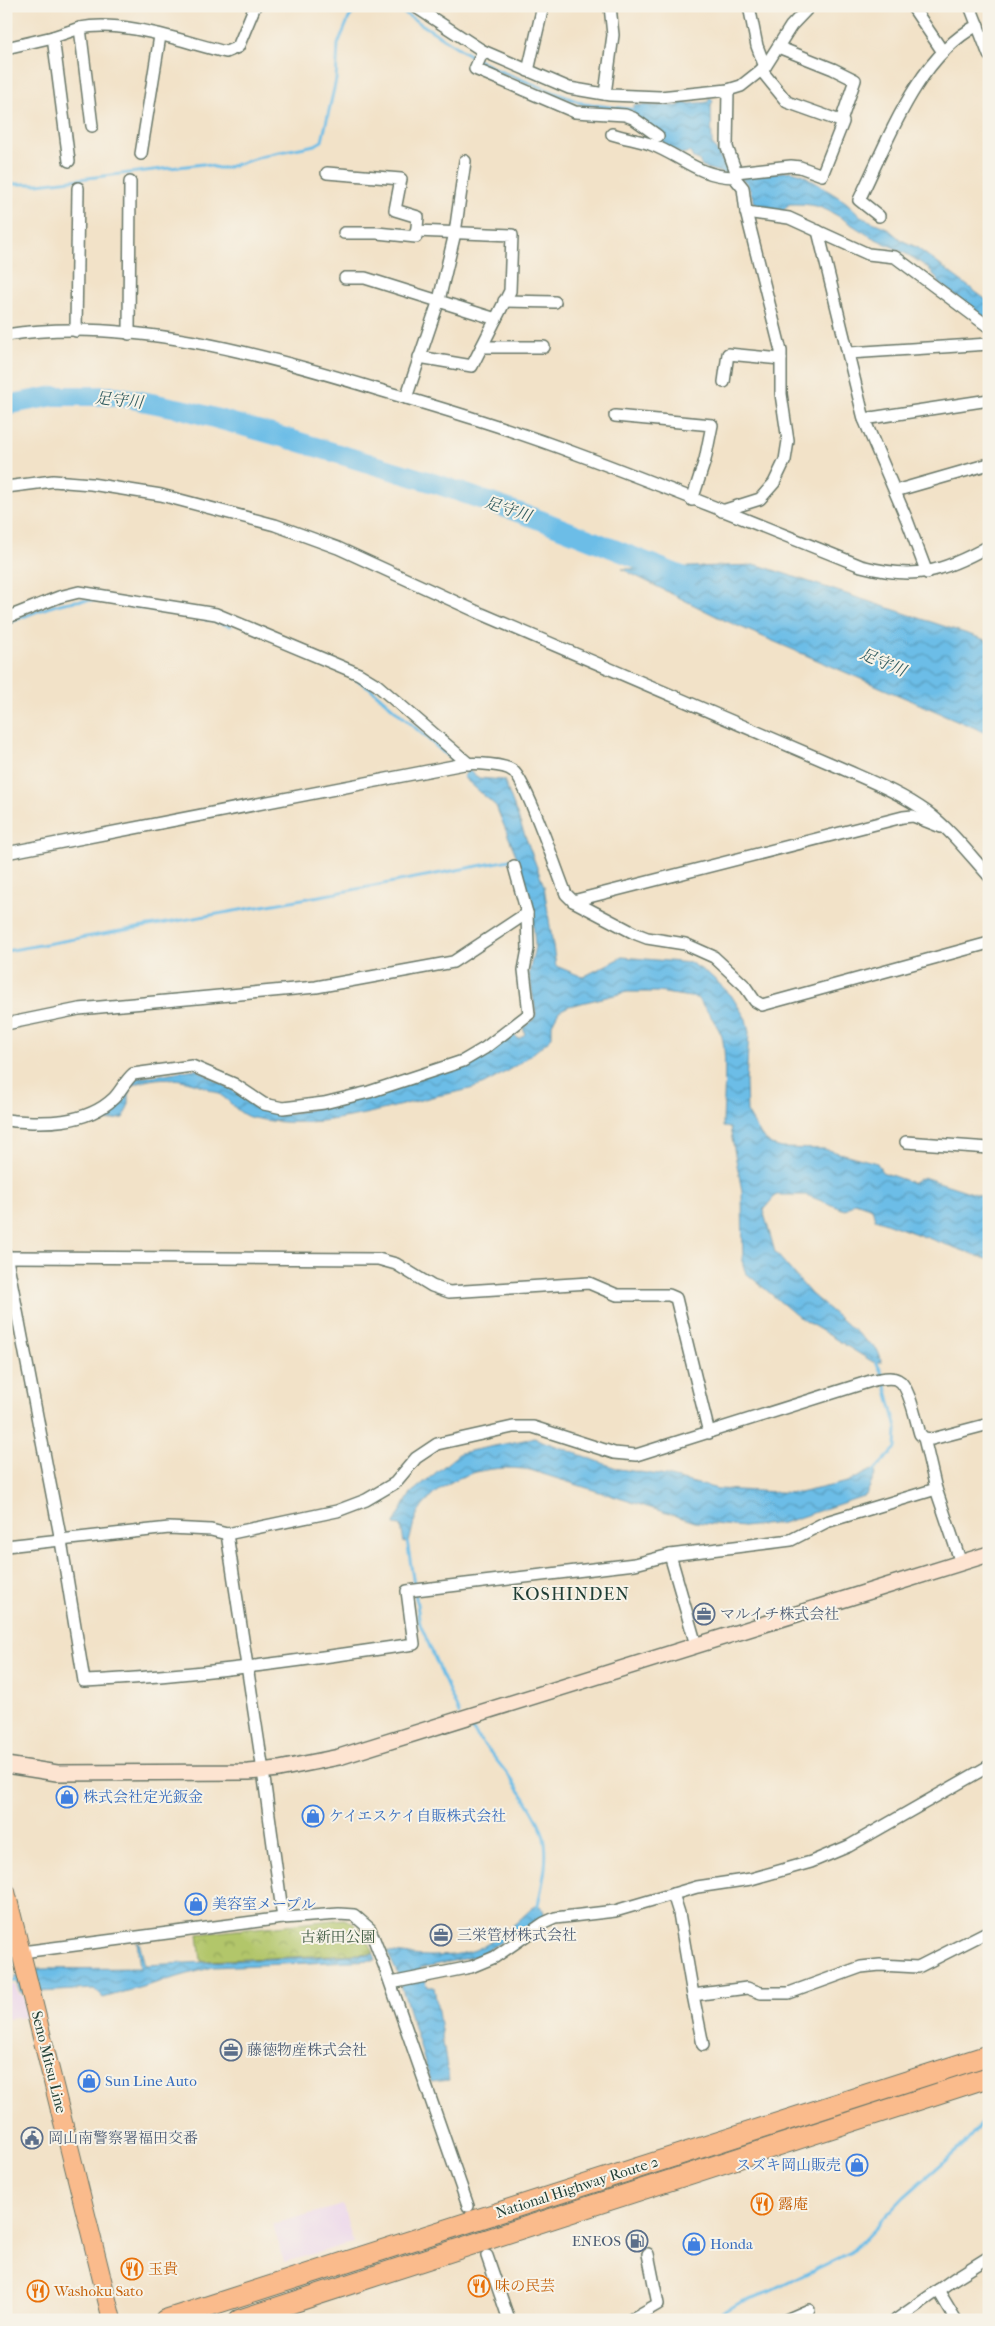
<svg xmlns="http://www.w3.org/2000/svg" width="995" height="2326" font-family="'IM FELL French Canon','Noto Serif JP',serif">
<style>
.built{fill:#ead1ec}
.park{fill:url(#park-crowns);stroke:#68824f}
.water{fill:url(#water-waves);stroke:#467d8e}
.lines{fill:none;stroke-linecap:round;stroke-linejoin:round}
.stream{stroke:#6cbde7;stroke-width:3}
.river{stroke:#6cbde7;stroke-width:20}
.street-casing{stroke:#697768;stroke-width:14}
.secondary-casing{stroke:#697768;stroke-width:18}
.primary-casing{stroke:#697768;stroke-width:20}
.highway-casing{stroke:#697768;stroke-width:22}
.street{stroke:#fff;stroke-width:11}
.secondary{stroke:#fde4d1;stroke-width:15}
.primary{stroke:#fabb8c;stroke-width:18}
.highway{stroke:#fabb8c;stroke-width:20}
.labels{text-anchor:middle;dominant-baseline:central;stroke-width:4;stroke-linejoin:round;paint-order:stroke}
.service-label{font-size:15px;fill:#4e5e75;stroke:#f7f3e8;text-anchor:start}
.shop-label{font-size:15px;fill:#366cbe;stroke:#f7f3e8;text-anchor:start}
.park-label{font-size:15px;fill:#3c583f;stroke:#f7f3e8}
.street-label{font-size:15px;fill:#1f3d34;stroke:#f7f3e8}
.food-label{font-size:15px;fill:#c56008;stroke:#f7f3e8;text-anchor:start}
.water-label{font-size:16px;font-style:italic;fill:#325d61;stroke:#f7f3e8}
.quarter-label{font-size:18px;letter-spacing:1px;fill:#1f3d34;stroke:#f7f3e8}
</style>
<defs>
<pattern id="park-crowns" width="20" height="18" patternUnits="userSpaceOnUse" patternTransform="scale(1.25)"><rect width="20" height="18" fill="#b2c66a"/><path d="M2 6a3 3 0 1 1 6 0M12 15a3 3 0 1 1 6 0" fill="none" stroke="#90a258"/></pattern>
<pattern id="water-waves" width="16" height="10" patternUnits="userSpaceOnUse" patternTransform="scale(1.25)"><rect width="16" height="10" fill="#6cbde7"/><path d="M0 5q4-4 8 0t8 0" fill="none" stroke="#589bbc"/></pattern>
</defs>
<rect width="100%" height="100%" fill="#f7f3e8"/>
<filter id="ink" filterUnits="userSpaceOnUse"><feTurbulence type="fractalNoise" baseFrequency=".02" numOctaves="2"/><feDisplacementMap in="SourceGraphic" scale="10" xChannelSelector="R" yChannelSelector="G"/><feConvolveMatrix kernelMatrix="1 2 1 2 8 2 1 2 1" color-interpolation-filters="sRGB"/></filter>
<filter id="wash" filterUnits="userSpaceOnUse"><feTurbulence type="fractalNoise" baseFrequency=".0096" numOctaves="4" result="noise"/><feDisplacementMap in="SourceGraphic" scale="20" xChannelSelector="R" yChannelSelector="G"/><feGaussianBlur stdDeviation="1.12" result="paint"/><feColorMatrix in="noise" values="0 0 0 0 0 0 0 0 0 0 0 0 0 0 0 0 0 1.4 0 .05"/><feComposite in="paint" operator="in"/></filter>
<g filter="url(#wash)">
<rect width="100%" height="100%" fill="#f2e2c8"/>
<!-- built -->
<g class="built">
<path d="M15 1985 18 1995H22L27 2017 6 2019V1986Z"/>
<path d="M343 2205 353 2243 284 2262 273 2224Z"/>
</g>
<!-- park -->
<path class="park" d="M344 1919C360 1924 367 1938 374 1953L201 1961 198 1934Z"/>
<!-- water -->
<g class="water">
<path d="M710 97 713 101 711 105 712 143 726 168 744 176 791 171 802 174 846 202 863 218 887 228 901 240 916 247 989 302V321L939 283C930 261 890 247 870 236 852 226 836 212 816 206 807 204 798 204 789 204L782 212 757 208 747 183 740 178 702 167 699 160 693 158 690 152 681 154 663 144 661 133 633 115 634 105 677 106 680 105V102H685L686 104 708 102Z"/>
<path d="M758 565 989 641V734L724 620 622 569Z"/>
<path d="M468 770 479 778 504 780 544 886 556 966 583 977 622 957 691 963 710 975 731 995 746 1019 749 1032 746 1083 747 1112 762 1137 771 1145 782 1148 824 1149 877 1163 882 1172 913 1183 923 1177 988 1198 989 1260 875 1219 872 1208 855 1202 845 1210 806 1195H776L763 1210 775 1252 811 1294 878 1351 882 1362H873L796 1315 746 1273 743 1266 742 1191 730 1128 723 1127C723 1107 728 1050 721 1034 715 1021 706 1009 697 998L658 992H627L569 1006 559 1011 552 1024V1037C532 1056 509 1071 484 1084 469 1091 449 1093 432 1097 375 1112 312 1131 253 1118 238 1115 231 1101 219 1094 192 1079 157 1071 129 1088V1104L123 1118 94 1124 93 1118C121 1108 117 1102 131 1079L196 1069 239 1094 279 1112 288 1114 317 1108 494 1048 513 1034 519 1039 525 1034 523 1028 533 1020 536 1014 529 973 535 946 532 910 520 865 496 806 463 777Z"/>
<path d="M534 1438 619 1469 666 1476 718 1489 799 1493 848 1482 872 1470 876 1473 866 1495 783 1523 743 1527 695 1522 530 1470C489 1463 442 1475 418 1513 413 1521 412 1533 409 1542L404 1543 401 1526 394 1525V1523L411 1493 460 1453Z"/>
<path d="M535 1905 542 1907 546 1919 525 1928 477 1956 420 1968 428 1987H434L449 2080 431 2082 397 1972 387 1952C414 1956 445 1959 472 1951 494 1944 519 1921 535 1905Z"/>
<path d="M137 1942H139L145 1965 374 1954 376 1960 213 1967 103 1998 94 1989 20 1993 15 1976 36 1972 38 1969 140 1968Z"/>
</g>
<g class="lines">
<!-- stream -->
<g class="stream">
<path d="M393 6 474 58 499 71 584 104 637 110"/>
<path d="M6 184H38L203 164 218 168H225L270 154 315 145 322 141 336 80 338 44 349 18 358 6"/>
<path d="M124 605 201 618 231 626"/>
<path d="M6 624C37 611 67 597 101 601"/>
<path d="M354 678 370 688 451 759"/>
<path d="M6 951 331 894 520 858"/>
<path d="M69 1125 97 1120"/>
<path d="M6 1126 46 1127"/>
<path d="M875 1359 883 1376"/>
<path d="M871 1474 896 1448 897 1429 885 1382"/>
<path d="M407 1540 420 1624 459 1714"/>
<path d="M465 1721C487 1749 534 1802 543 1834 550 1857 542 1886 537 1909"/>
<path d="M6 1982 20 1980"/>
<path d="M710 2320 741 2302 769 2292 851 2252 904 2197 963 2145 989 2114"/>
</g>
<!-- river -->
<path class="river" d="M6 405 54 396H117L186 410 293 440 440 485 543 521 687 578"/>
</g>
</g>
<g filter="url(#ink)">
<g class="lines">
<!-- street casing -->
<g class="street-casing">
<g id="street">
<path d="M414 6 483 51 569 88 610 95 660 97 728 90 741 86 765 67 791 26 810 6"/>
<path d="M749 6 757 46 765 67"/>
<path d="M912 6 943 52"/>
<path d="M970 6 989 55"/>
<path d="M80 28C124 19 183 42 226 52L238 47 255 6"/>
<path d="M53 37 69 161"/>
<path d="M778 47 833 69 855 80 841 121"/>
<path d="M6 48 53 37 80 28 92 126"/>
<path d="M483 51 475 69 575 112 625 115 633 118 658 136"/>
<path d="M528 71 543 6"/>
<path d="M728 90 727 147 736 172 734 177"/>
<path d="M605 94 613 35 610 6"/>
<path d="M612 134C624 138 638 140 650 144 682 156 697 176 734 177L743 188 746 212 781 351V394L788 441 785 460 774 483 760 499 722 511"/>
<path d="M141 154 160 36"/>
<path d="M736 172 791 166 800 167 822 175 843 122 787 102 761 70"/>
<path d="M327 173 401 179 395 210 418 217 416 237 377 233H344"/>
<path d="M746 212 789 218 868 254 895 257 989 327"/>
<path d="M879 216 859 200C888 141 917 57 978 25"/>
<path d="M416 231 512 235 510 291 472 366 419 357"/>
<path d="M818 231 864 419 907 520 927 573"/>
<path d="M345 278H365L496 319"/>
<path d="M504 301 555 302"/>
<path d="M76 331 78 188"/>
<path d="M129 334 130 182"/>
<path d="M6 335C126 316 262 354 376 389 444 409 511 429 577 454 672 489 766 528 861 566 914 580 941 573 989 546"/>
<path d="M482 347H544"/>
<path d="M849 353 989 344"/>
<path d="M724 382 728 354 781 359"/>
<path d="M406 398 439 300 455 233 465 161"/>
<path d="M615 416 712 425 705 460 692 500"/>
<path d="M864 419 989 400"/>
<path d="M6 487 53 481 91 484 161 495 275 525 338 548 482 614 841 768C870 781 901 793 927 812 951 830 969 854 989 876"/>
<path d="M895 491 989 464"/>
<path d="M6 618 59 597 79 592 216 614 359 674 377 685 469 764"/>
<path d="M6 853 464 764C475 763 505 764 513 771 527 782 557 872 566 894L573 901 634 933 647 938 685 944 714 957 744 985 755 1001 762 1005 989 943"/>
<path d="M573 901 903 817 913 816 941 827"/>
<path d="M6 1024 79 1009 316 987 453 962 527 913"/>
<path d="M6 1120C42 1124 86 1125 114 1098 121 1091 125 1081 133 1074L192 1066 234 1084 264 1104 283 1108 324 1103 369 1092 463 1061 485 1048 529 1014 524 970 528 949 527 913 514 866"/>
<path d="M906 1142 989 1148"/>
<path d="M6 1254 61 1541 84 1681C195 1676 305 1660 414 1644L407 1591 635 1564 670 1555 791 1540 826 1522 936 1489"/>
<path d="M7 1257 378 1259 396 1264 432 1286 449 1292 589 1283 617 1295H669L676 1298 709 1433"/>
<path d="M924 1438 936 1489 961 1563"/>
<path d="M227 1534 263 1771 283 1918"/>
<path d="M6 1546 169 1528 211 1530 227 1534 337 1511 366 1500 395 1483 416 1458 437 1444 513 1427H533L614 1453 636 1455 874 1380C882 1379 891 1376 898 1380 909 1385 916 1421 920 1434L924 1438 932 1439 989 1424"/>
<path d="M670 1555 696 1645"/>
<path d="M673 1894 679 1913 693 1995 747 1988 761 1993H789L861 1967 880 1965 918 1967 989 1931"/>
<path d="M6 1952H22L283 1918 339 1914 354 1915 370 1929 384 1965 468 2206"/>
<path d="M391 1983 471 1967 495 1957 544 1923 555 1918 615 1911 697 1887 751 1879 811 1862 849 1846 989 1766"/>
<path d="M693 1995 703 2045"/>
<path d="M487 2256 509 2320"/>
<path d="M938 2290 956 2320"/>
<path d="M630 2320 658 2304 648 2254"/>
<path d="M786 2320 809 2310"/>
<path d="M896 2320 954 2279 989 2257"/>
</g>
</g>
<!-- secondary casing -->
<g class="secondary-casing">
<path id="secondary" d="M6 1765 57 1773 249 1772 279 1769 339 1757 989 1554"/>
</g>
<!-- primary casing -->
<g class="primary-casing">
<path id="primary" d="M6 1892 112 2320"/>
</g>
<!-- highway casing -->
<g class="highway-casing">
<g id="highway">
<path d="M165 2320 989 2055"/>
<path d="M239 2320 989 2077"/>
</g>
</g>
<!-- street -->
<use href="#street" class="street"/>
<!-- secondary -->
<use href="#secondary" class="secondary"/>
<!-- primary -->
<use href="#primary" class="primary"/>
<!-- highway -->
<use href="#highway" class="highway"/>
</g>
</g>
<!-- icons -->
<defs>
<g id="office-ring" transform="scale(1.125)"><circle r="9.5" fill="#f7f3e8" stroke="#5c6f8a" stroke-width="1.5"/><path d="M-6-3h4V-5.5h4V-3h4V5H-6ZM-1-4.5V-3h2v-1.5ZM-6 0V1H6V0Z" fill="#5c6f8a"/></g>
<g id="shop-ring" transform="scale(1.125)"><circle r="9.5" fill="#f7f3e8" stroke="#3f7fe0" stroke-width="1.5"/><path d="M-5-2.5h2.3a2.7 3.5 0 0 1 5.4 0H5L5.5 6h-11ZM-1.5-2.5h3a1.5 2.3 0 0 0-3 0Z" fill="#3f7fe0"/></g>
<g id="civic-ring" transform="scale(1.125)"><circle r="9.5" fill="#f7f3e8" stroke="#5c6f8a" stroke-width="1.5"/><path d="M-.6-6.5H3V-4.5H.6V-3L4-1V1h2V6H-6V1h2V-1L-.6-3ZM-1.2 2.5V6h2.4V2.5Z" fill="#5c6f8a"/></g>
<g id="restaurant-ring" transform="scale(1.125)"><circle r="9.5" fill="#f7f3e8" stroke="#e8710a" stroke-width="1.5"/><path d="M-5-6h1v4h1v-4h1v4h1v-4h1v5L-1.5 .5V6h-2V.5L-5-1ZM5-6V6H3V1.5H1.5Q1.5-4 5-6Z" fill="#e8710a"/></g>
<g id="fuel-ring" transform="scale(1.125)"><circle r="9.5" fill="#f7f3e8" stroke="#5c6f8a" stroke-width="1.5"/><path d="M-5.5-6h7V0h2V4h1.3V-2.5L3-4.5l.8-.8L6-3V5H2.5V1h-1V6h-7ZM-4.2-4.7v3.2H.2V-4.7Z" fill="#5c6f8a"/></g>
</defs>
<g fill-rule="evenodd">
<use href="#office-ring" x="704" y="1614"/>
<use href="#shop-ring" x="67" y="1797"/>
<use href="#shop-ring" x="313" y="1816"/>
<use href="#shop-ring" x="196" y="1904"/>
<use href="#office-ring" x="441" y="1935"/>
<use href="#office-ring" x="231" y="2050"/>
<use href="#shop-ring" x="89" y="2081"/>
<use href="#civic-ring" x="32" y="2138"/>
<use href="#shop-ring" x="857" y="2165"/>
<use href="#restaurant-ring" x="762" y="2204"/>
<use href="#fuel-ring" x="637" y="2241"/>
<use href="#shop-ring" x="694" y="2244"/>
<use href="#restaurant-ring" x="132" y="2269"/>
<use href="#restaurant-ring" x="479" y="2286"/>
<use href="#restaurant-ring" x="38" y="2291"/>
</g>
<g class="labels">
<!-- service labels -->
<g class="service-label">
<text x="720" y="1614">マルイチ株式会社</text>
<text x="457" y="1935">三栄管材株式会社</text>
<text x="247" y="2050">藤徳物産株式会社</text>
<text x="48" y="2138">岡山南警察署福田交番</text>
<text x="621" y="2241" text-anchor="end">ENEOS</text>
</g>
<!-- shop labels -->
<g class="shop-label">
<text x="83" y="1797">株式会社定光鈑金</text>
<text x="329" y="1816">ケイエスケイ自販株式会社</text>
<text x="212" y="1904">美容室メープル</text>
<text x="105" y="2081">Sun Line Auto</text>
<text x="841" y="2165" text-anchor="end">スズキ岡山販売</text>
<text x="710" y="2244">Honda</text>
</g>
<!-- park labels -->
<g class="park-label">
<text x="338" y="1937">古新田公園</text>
</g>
<!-- street labels -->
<g class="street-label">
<text transform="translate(49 2062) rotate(76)">Seno Mitsu Line</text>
<text transform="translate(577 2187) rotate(-18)">National Highway Route 2</text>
</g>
<!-- food labels -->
<g class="food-label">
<text x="778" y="2204">露庵</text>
<text x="148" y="2269">玉貴</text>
<text x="495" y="2286">味の民芸</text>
<text x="54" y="2291">Washoku Sato</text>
</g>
<!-- water labels -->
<g class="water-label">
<text transform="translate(119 400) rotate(6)">足守川</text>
<text transform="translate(508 509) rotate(18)">足守川</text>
<text transform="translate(883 662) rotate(23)">足守川</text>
</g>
<!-- quarter labels -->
<g class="quarter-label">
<text x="571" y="1594">KOSHINDEN</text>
</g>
</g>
<!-- margin -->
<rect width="995" height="2326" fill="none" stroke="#f7f3e8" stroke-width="25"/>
</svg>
